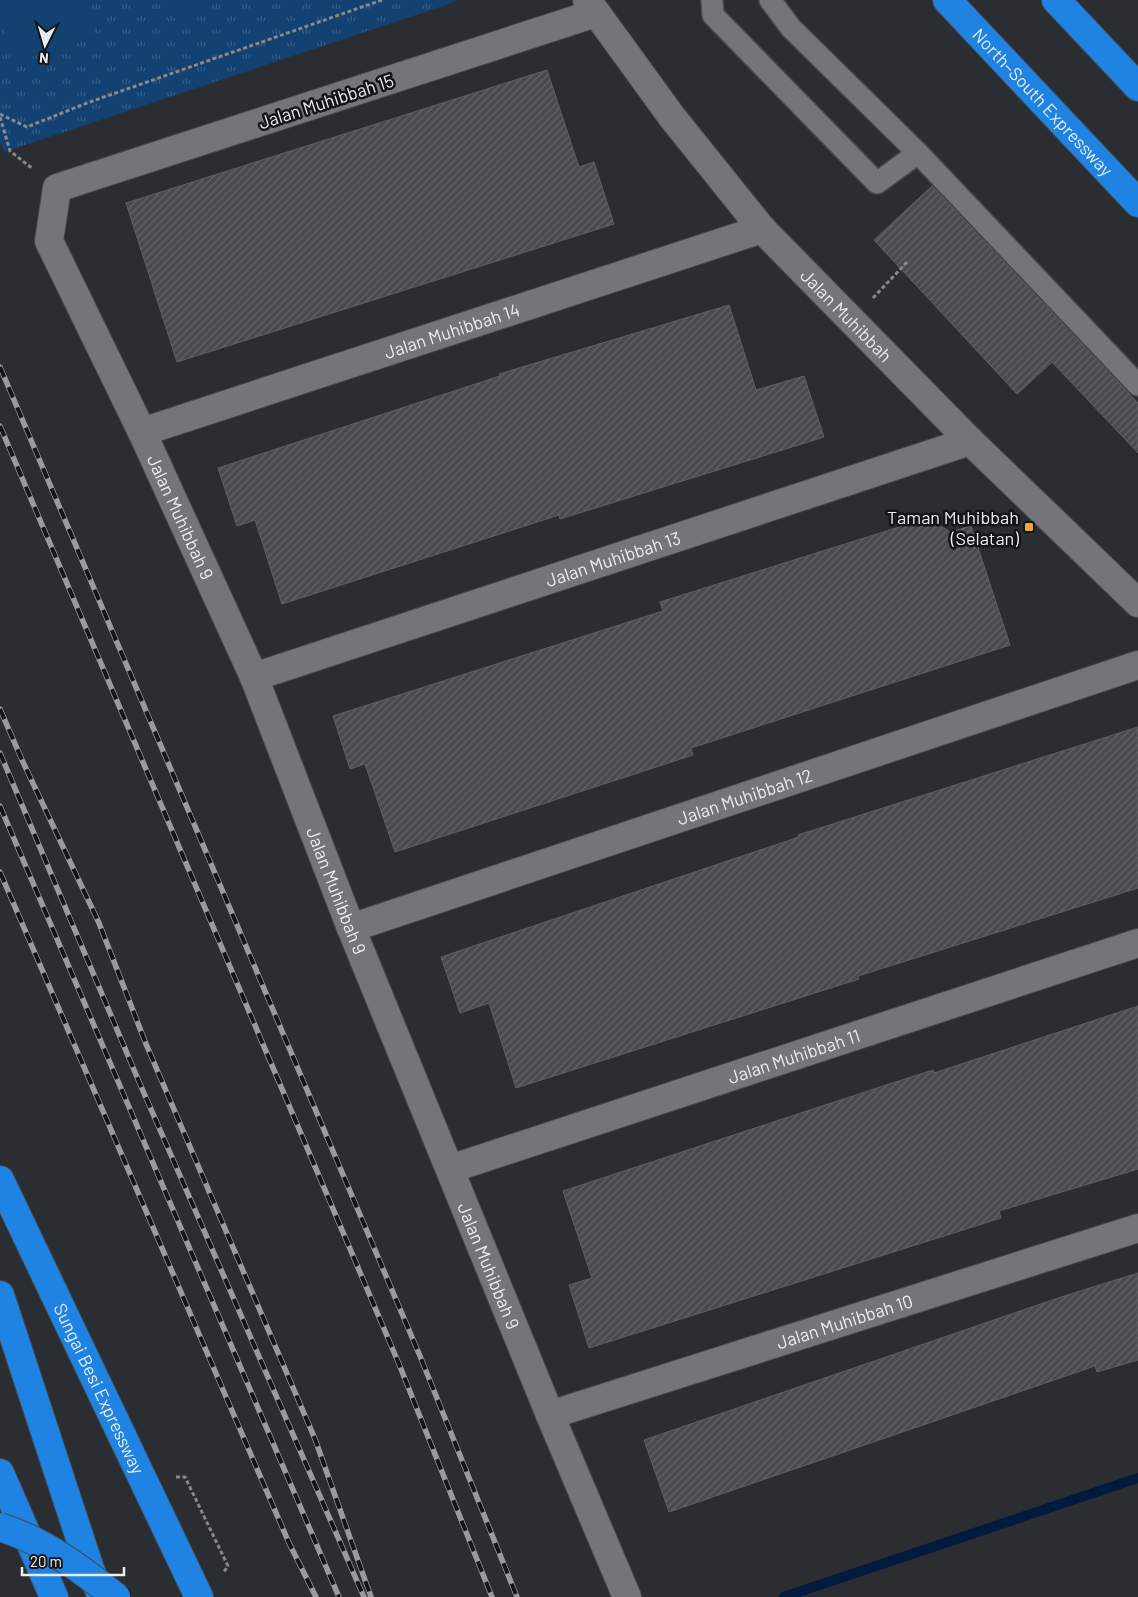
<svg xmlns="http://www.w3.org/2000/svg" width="1138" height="1597" font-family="Barlow,sans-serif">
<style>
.park{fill:url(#park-tufts)}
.pitch{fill:#134171}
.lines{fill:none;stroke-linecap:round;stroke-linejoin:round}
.stream{stroke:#001b3b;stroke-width:10}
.building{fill:url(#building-hatch);stroke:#5d6166}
.service-casing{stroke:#46494c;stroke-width:24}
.minor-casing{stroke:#46494c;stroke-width:30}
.motorway-casing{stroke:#46494c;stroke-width:30}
.path{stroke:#86898d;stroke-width:3;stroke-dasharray:4 2.5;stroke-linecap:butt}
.service{stroke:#72767b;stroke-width:21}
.minor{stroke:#72767b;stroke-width:28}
.motorway{stroke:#1e83e3;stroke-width:28}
.rail-casing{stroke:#999b9f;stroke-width:5.5}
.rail{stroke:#141517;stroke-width:4;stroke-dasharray:11;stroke-linecap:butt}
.motorway-bridge-casing{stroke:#46494c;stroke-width:30;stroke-linecap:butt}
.motorway-bridge{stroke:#1e83e3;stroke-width:28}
.poi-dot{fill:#efa73d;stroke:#141517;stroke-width:2}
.labels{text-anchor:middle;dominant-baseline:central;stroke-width:5;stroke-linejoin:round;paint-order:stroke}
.street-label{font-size:18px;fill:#eaecef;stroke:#141517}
.poi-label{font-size:18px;fill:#eaecef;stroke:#141517;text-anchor:end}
</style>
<defs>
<pattern id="park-tufts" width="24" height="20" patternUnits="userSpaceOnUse" patternTransform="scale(1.25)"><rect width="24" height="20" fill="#134171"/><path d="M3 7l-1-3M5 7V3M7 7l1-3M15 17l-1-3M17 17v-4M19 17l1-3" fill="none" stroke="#365d86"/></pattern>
<pattern id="building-hatch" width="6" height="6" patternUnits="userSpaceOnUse" patternTransform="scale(1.25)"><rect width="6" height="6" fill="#474a4f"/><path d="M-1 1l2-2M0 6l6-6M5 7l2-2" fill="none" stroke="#626469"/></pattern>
</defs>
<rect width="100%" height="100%" fill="#2a2d32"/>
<!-- park -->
<path class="park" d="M0 0H457L446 5 4 152 0 143Z"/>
<!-- pitch -->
<g class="pitch">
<path d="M0 0H84L96 37 13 63 0 20Z"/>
<path d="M175 0H219L182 17Z"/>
</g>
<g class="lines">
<!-- stream -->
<path class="stream" d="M784 1597 1138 1478"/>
</g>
<!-- building -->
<g class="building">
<path d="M547 70 579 167 594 162 614 224 177 362 126 203Z"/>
<path d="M932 186 1138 403V453L1052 362 1017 394 874 240Z"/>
<path d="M729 305 756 390 804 376 824 437 560 519 559 515 282 604 255 520 237 526 218 468 500 376 499 374Z"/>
<path d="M928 518 950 532 971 526 1010 645 691 748 693 755 395 852 365 764 350 769 333 716 663 611 660 602Z"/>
<path d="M1138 727V888L858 976 859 979 516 1088 489 1003 460 1013 441 957 799 837 798 835Z"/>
<path d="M1138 1006V1169L999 1211 1001 1218 589 1348 569 1285 592 1278 563 1191 880 1087 933 1070 934 1073Z"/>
<path d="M1138 1273V1360L1097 1372 1095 1366 669 1512 644 1440 1058 1298Z"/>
</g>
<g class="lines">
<!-- service casing -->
<g class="service-casing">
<g id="service">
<path d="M712 0 713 15 877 183 918 153"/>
<path d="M770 0 791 28 918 153 1138 385"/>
</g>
</g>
<!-- minor casing -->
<g class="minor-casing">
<g id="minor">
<path id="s1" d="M587 0 672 117 762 229 970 441 1138 603"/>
<path id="s2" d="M596 13 57 188 49 241 142 432 254 677 351 928 550 1415 627 1597"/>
<path id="s3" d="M142 432 762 229"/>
<path id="s4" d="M254 677 970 441"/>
<path id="s5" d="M351 928 1138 665"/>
<path id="s6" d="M450 1169 1138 943"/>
<path id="s7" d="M550 1415 1138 1228"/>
</g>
</g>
<!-- motorway casing -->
<g class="motorway-casing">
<g id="motorway">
<path id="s8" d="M947 0 1138 203"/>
<path d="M1056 0 1138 87"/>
<path id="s9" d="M0 1180 199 1597"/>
<path d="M0 1295 90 1569 100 1592"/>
<path d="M0 1473 54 1597"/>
</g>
</g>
<!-- path -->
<g class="path">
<path d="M0 114 27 127 87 103 382 0"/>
<path d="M0 117 10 151 33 169"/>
<path d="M873 298 908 261"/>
<path d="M176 1477H185L228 1566 223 1573"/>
</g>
<!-- service -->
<use href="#service" class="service"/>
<!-- minor -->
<use href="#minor" class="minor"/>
<!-- motorway -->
<use href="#motorway" class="motorway"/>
<!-- rail casing -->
<g class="rail-casing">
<g id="rail">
<path d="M0 367 420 1356 517 1597"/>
<path d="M0 426 399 1364 492 1597"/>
<path d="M0 709 22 760 99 923 146 1044 315 1439 371 1597"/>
<path d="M0 753 140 1084 364 1597"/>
<path d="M0 806 339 1597"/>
<path d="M0 872 289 1543 316 1597"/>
</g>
</g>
<!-- rail -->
<use href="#rail" class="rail"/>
<!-- motorway-bridge casing -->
<g class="motorway-bridge-casing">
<path id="motorway-bridge" d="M0 1527C44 1541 81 1569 116 1597"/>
</g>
<!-- motorway-bridge -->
<use href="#motorway-bridge" class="motorway-bridge"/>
</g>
<!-- markers -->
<rect class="poi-dot" x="1024" y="522" width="10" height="10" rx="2.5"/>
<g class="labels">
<!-- street labels -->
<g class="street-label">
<text transform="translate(326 101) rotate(-18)">Jalan Muhibbah 15</text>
<text stroke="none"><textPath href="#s8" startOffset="140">North–South Expressway</textPath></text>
<text stroke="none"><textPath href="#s1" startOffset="409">Jalan Muhibbah</textPath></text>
<text stroke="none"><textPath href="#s3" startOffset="326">Jalan Muhibbah 14</textPath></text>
<text stroke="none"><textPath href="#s2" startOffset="926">Jalan Muhibbah 9</textPath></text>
<text stroke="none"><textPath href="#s4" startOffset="378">Jalan Muhibbah 13</textPath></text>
<text stroke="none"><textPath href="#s5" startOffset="415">Jalan Muhibbah 12</textPath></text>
<text stroke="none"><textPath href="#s2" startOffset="1331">Jalan Muhibbah 9</textPath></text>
<text stroke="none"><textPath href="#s6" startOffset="362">Jalan Muhibbah 11</textPath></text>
<text stroke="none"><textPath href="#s2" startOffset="1736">Jalan Muhibbah 9</textPath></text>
<text stroke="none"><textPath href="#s7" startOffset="309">Jalan Muhibbah 10</textPath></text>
<text stroke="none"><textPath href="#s9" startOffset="231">Sungai Besi Expressway</textPath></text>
</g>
<!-- poi labels -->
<g class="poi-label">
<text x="1019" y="517">Taman Muhibbah<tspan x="1019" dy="21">(Selatan)</tspan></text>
</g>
</g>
<!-- north arrow -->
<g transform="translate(45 45) rotate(185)" stroke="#141517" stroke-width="4" paint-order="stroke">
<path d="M0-4L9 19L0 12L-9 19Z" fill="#eaecef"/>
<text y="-8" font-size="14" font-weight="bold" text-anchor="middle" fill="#eaecef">N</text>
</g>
<!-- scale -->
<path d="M22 1567v8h102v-8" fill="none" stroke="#eaecef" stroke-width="2.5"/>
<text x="30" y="1567" font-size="15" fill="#eaecef" stroke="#141517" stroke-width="4" paint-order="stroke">20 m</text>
</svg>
